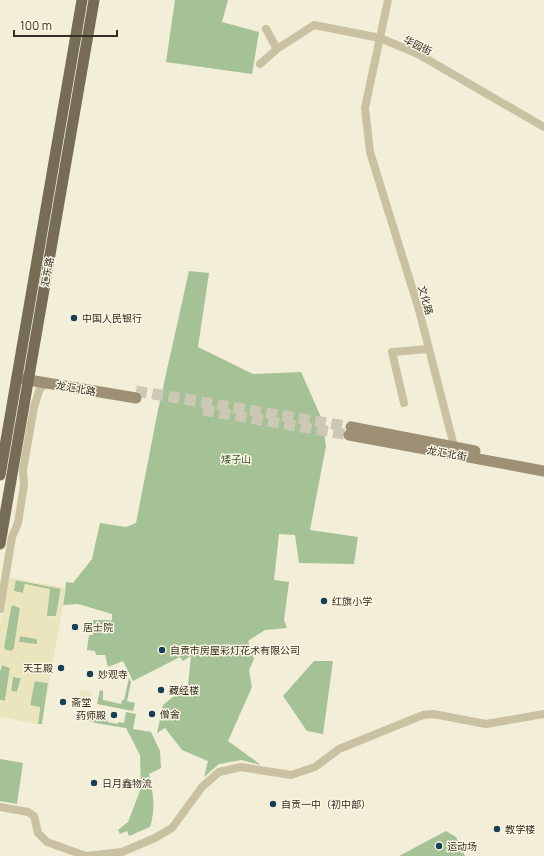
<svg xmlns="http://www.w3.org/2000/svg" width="544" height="856" font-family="Manrope,'Noto Sans SC',sans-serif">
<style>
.green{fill:#a5c196}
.plaza{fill:#ebe5bd;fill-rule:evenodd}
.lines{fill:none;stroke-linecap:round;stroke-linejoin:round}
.secondary-tunnel{stroke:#ccc8b3;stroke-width:11;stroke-dasharray:11 5.5;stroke-linecap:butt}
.minor{stroke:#cac1a2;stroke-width:8}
.secondary{stroke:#9e9074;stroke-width:11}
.primary{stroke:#776c55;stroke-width:11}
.poi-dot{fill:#193f57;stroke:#faf6e3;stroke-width:1.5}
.labels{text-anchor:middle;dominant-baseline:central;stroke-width:3;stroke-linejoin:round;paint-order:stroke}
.street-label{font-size:10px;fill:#342f25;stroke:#faf6e3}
.poi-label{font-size:10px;fill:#342f25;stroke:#faf6e3;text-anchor:start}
.park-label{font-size:10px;fill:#365428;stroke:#faf6e3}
</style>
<rect width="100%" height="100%" fill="#f2eed7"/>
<!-- green -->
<g class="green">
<path d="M175 0H228L222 22 259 32 252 74 166 62Z"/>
<path d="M189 271 209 273 198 347 253 374 301 372 321 417 326 446 310 530 358 537 354 564 299 563 295 535 279 534 274 580 289 582 284 620 287 628 265 630 248 641 254 659 249 670 252 687 228 741 261 765 241 760 219 764 204 777 208 761 182 750 165 728 157 733 163 705 188 685 191 656 183 661 180 657 133 681 123 661 108 667 105 655H96L95 651 87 650 89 635H93V620H112V614L78 604 63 605 66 582 73 583 92 559 100 523 126 527 136 523 158 410Z"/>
<path d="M15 580 61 588 56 616H47L25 584 23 593 14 591Z"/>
<path d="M13 605 20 608 14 649 12 651 5 650 4 647 11 607Z"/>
<path d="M20 636 38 639 37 645 19 642Z"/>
<path d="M314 661H333L323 734 307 731 283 696Z"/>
<path d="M2 665 10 668 5 701 0 700V671Z"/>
<path d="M13 677 21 678 17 692 11 691Z"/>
<path d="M129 678 131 682 127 701 135 703 133 711 97 704 100 690 103 691V700L121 704 122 700H124Z"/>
<path d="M34 681 48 683 42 724H38L40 708 30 706Z"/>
<path d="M126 712 136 714 133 729 151 732 160 751 161 768 149 774C153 795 156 806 150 827L129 836 127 831 120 834 118 830 128 822 141 788 140 755 126 728 95 723 90 721 92 713 95 714 94 717 108 720 107 722 118 724V722L124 723Z"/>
<path d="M0 759 23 763 17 804 0 801Z"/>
<path d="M446 831 456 837 465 856H399Z"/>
</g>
<!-- plaza -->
<g class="plaza">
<path d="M13 578 66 588 42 724 48 683 35 681 30 705 40 707 38 724 0 717V700L5 701 10 668 2 665 0 671V623L7 580ZM16 580 61 589 56 616 49 617 47 615 50 589 25 584 23 593 15 592 14 590ZM13 605 19 606 20 610 14 648 12 651 5 650 4 647 11 607ZM20 636 37 639V644L19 642ZM13 677 21 678 19 690 17 692 11 691Z"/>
<path d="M81 690 92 692 90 702 79 700Z"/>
</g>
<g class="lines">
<!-- secondary-tunnel -->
<g class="secondary-tunnel">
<path d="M136 391 351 427"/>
<path d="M203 410 349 435"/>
</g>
<!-- minor -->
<g class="minor">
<path d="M388 0 365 108 370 152 419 310 455 450"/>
<path d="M277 49 314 25 380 38 418 54 544 127"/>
<path d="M260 64 277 49 266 29"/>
<path d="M404 403 392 352 429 349"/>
<path d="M0 609 12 537 18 523 24 485 23 470 34 407 40 388 48 383"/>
<path d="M0 807 28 812 34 816 38 833 47 842 86 856 122 852 155 838 172 828 202 787 219 772 241 767 291 775 315 767 339 749 423 715 433 714 486 724 544 714"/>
</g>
<!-- secondary -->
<g class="secondary">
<path d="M17 378 136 398"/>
<path d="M351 427 475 451"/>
<path d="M349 435 544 471"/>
</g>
<!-- primary -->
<g class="primary">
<path d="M0 475 82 0"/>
<path d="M0 544 94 0"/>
</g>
</g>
<!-- markers -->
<g class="poi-dot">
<circle cx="74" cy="318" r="4"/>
<circle cx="324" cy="601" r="4"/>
<circle cx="75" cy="627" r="4"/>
<circle cx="162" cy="650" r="4"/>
<circle cx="61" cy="668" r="4"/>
<circle cx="90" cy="674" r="4"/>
<circle cx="161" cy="690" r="4"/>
<circle cx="63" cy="702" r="4"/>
<circle cx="152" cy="714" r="4"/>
<circle cx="114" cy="715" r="4"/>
<circle cx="94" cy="783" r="4"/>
<circle cx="273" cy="804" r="4"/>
<circle cx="497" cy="829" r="4"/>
<circle cx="439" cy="846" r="4"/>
</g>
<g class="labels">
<!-- street labels -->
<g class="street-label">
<text transform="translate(418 45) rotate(26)">华园街</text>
<text transform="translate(47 272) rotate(-80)">汇东路</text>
<text transform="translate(426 300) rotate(74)">文化路</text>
<text transform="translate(76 388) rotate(10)">龙汇北路</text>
<text transform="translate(447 453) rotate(10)">龙汇北街</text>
</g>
<!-- poi labels -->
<g class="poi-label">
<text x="82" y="318">中国人民银行</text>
<text x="332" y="601">红旗小学</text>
<text x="83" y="627">居士院</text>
<text x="170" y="650">自贡市房屋彩灯花术有限公司</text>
<text x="53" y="668" text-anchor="end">天王殿</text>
<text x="98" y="674">妙观寺</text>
<text x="169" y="690">藏经楼</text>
<text x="71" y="702">斋堂</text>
<text x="160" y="714">僧舍</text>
<text x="106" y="715" text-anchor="end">药师殿</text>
<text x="102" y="783">日月鑫物流</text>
<text x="281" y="804">自贡一中（初中部）</text>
<text x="505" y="829">教学楼</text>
<text x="447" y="846">运动场</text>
</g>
<!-- park labels -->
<g class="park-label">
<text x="236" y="459">矮子山</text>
</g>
</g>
<!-- scale -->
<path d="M14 30v6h103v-6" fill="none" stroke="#342f25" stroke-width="2"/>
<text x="20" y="30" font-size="12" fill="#342f25" stroke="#faf6e3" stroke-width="3" paint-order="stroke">100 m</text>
</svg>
